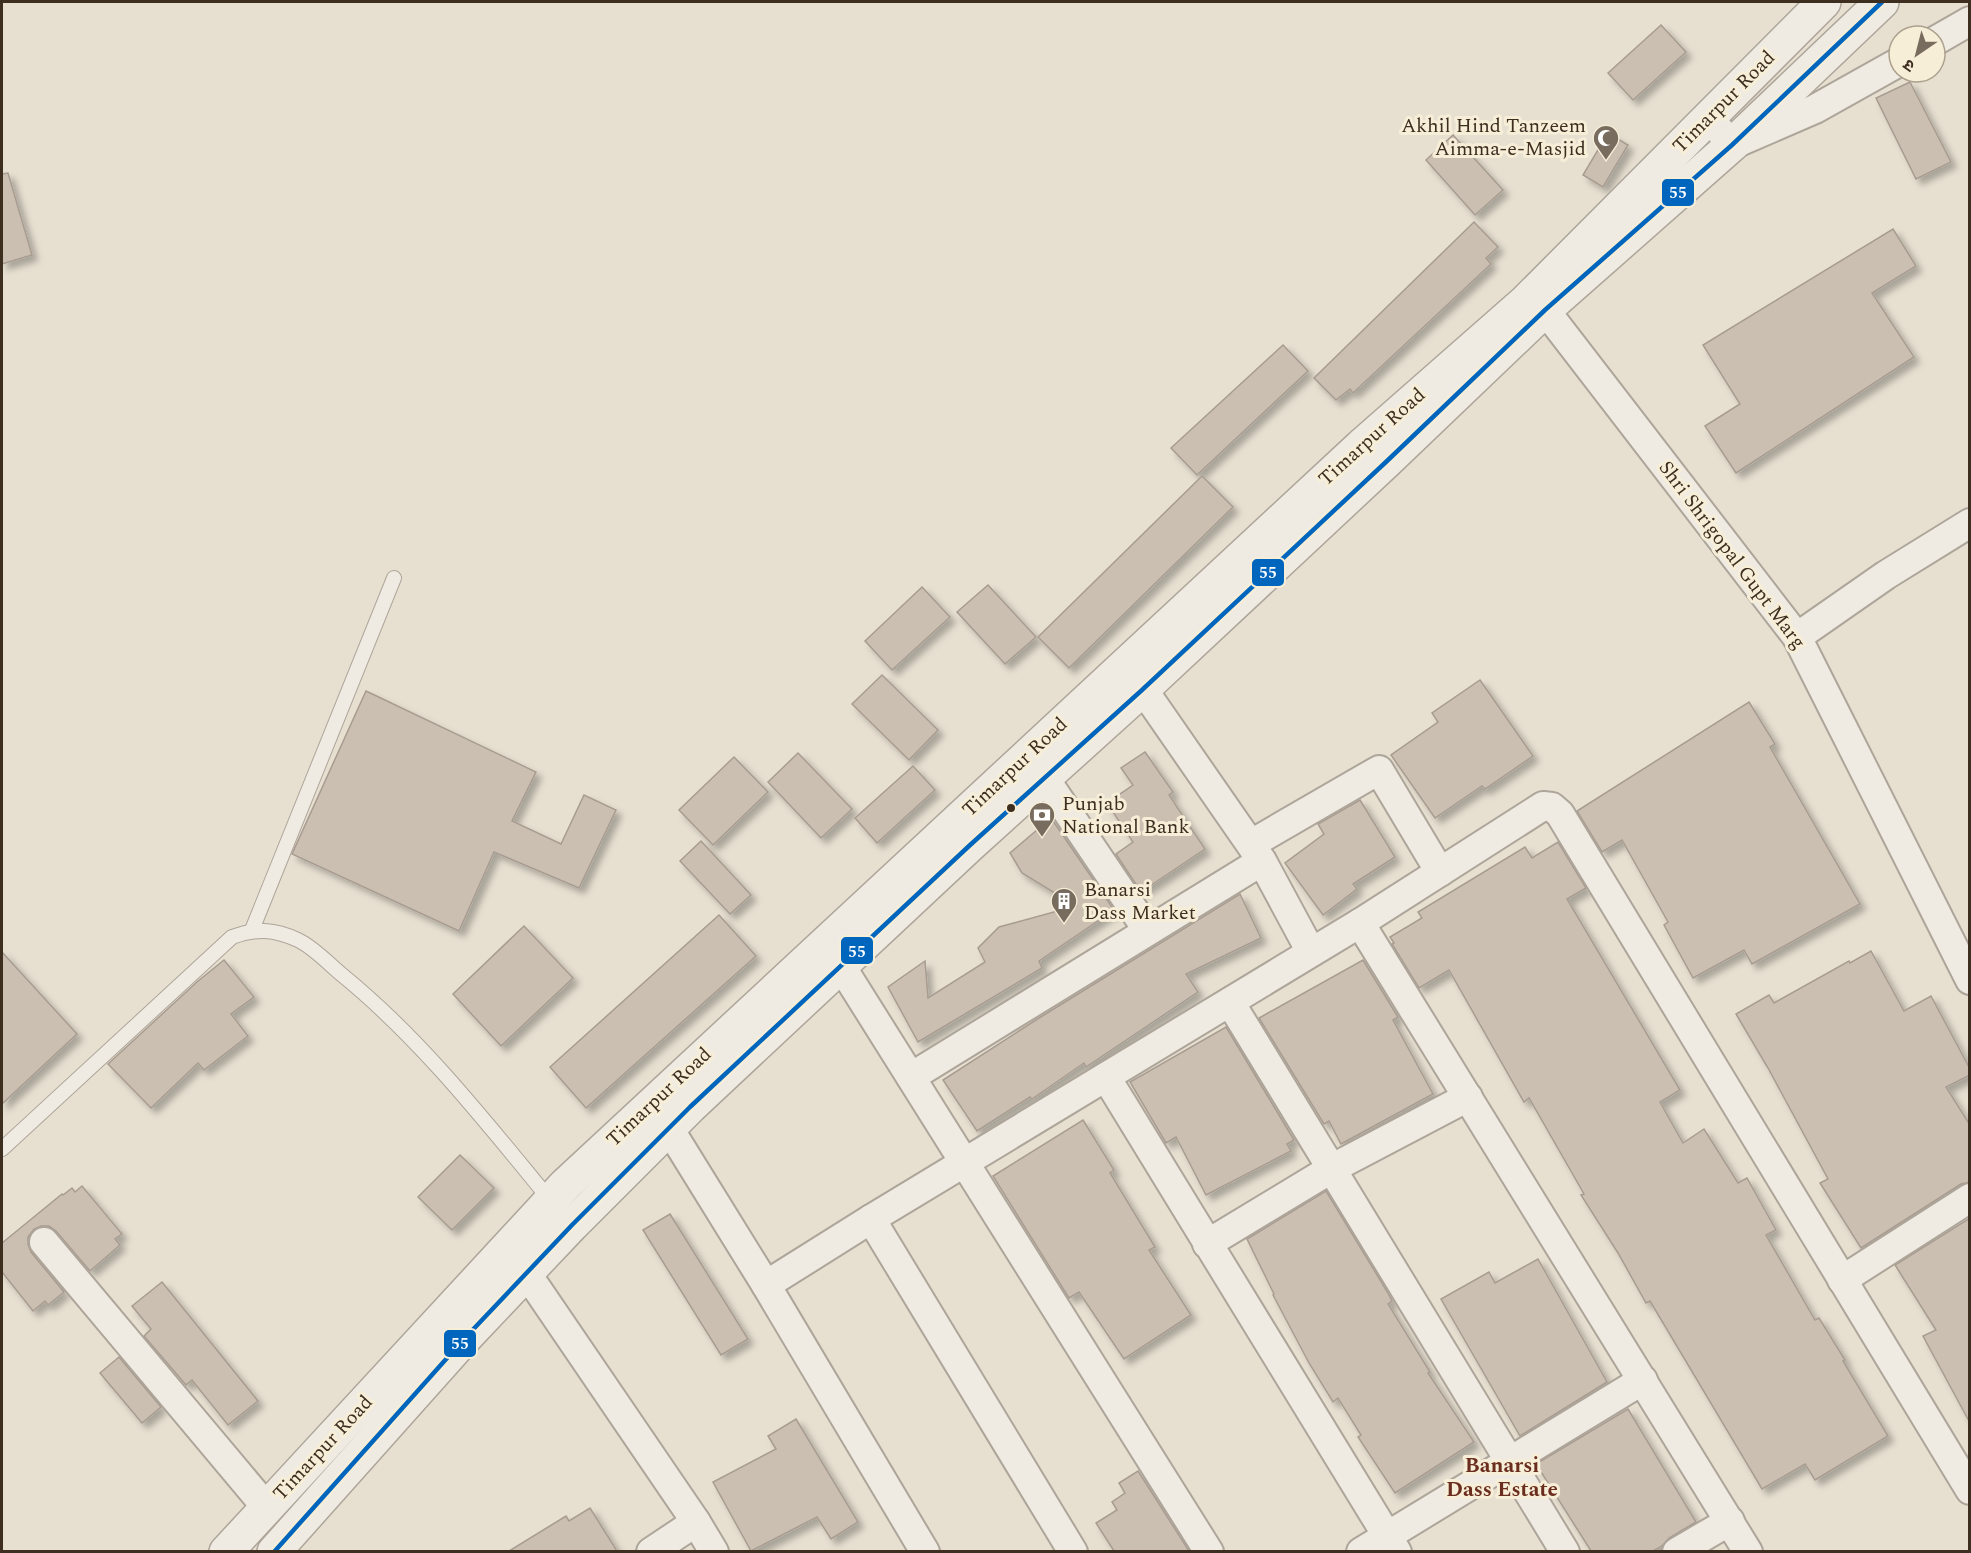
<svg xmlns="http://www.w3.org/2000/svg" width="1971" height="1553" font-family="Spectral,'Noto Sans Devanagari',serif">
<style>
.building{fill:#cbbfb2;stroke:#a89c90;stroke-width:1.5;filter:url(#shadow)}
.lines{fill:none;stroke-linecap:round;stroke-linejoin:round}
.service-casing{stroke:#ada599;stroke-width:16}
.minor-casing{stroke:#ada599;stroke-width:32}
.tertiary-casing{stroke:#ada599;stroke-width:36}
.service{stroke:#efebe3;stroke-width:14}
.minor{stroke:#efebe3;stroke-width:28}
.tertiary{stroke:#efebe3;stroke-width:33}
.bus-1-casing{stroke:#f7eed8;stroke-width:9}
.bus-1{stroke:#0065bd;stroke-width:4.5}
.bus-dot{fill:#3d2e20;stroke:#f7eed8;stroke-width:2}
.labels{text-anchor:middle;dominant-baseline:central;stroke-width:6;stroke-linejoin:round;paint-order:stroke}
.street-label{font-size:20px;fill:#3d2e20;stroke:#f7eed8}
.poi-label{font-size:20px;fill:#3d2e20;stroke:#f7eed8;text-anchor:start}
.neighbourhood-label{font-size:21px;font-weight:bold;fill:#6b2e1e;stroke:#f7eed8}
.line-badge{stroke:#f7eed8;stroke-width:2}
.badge-label{font-size:16px;text-anchor:middle;font-weight:bold;fill:#fff}
</style>
<defs>
<filter id="shadow"><feDropShadow dx="5.5" dy="5.5" stdDeviation="3" flood-color="#0004"/></filter>
</defs>
<rect width="100%" height="100%" fill="#e7e0d1"/>
<!-- building -->
<g class="building">
<path d="M1661 25 1686 52 1633 100 1608 73Z"/>
<path d="M1910 82 1951 162 1916 179 1876 98Z"/>
<path d="M1608 133 1628 145 1603 187 1583 175Z"/>
<path d="M1453 135 1503 190 1475 215 1426 160Z"/>
<path d="M8 173 32 255 2 264V174Z"/>
<path d="M1474 222 1498 247 1486 258 1491 264 1353 393 1350 389 1336 400 1314 378Z"/>
<path d="M1893 229 1916 266 1872 293 1914 357 1736 473 1705 426 1740 404 1703 345Z"/>
<path d="M1283 345 1308 371 1197 475 1171 448Z"/>
<path d="M1202 476 1233 507 1069 668 1038 637Z"/>
<path d="M988 585 1036 637 1005 664 957 612Z"/>
<path d="M922 587 950 617 892 670 865 641Z"/>
<path d="M882 675 938 730 909 760 852 704Z"/>
<path d="M1480 680 1533 756 1485 789 1482 786 1435 818 1391 755 1438 722 1432 713Z"/>
<path d="M366 691 536 772 512 821 561 844 584 795 616 810 579 888 494 852 459 931 292 854Z"/>
<path d="M1749 702 1775 744 1770 747 1860 904 1752 964 1744 950 1693 978 1664 925 1668 922 1622 840 1602 852 1577 811Z"/>
<path d="M1145 752 1173 792 1169 795 1205 849 1141 892 1116 854 1133 842 1107 803 1133 785 1121 768Z"/>
<path d="M798 753 852 809 821 838 768 782Z"/>
<path d="M734 757 768 792 713 845 679 810Z"/>
<path d="M913 766 935 790 877 843 855 818Z"/>
<path d="M1360 800 1395 857 1353 884 1357 889 1323 915 1285 863 1324 834 1318 824Z"/>
<path d="M1051 818 1114 910 1039 961 1042 968 918 1042 888 987 925 961 928 998 985 962 978 948 999 927 1076 906 1022 873 1010 853Z"/>
<path d="M701 841 751 895 730 914 680 861Z"/>
<path d="M1558 842 1586 888 1567 899 1680 1090 1660 1102 1683 1143 1704 1129 1738 1183 1747 1178 1776 1230 1766 1235 1815 1320 1819 1318 1845 1360 1843 1361 1888 1436 1815 1480 1805 1464 1762 1489 1650 1301 1646 1303 1618 1253 1581 1195 1584 1194 1529 1098 1524 1102 1449 970 1419 988 1392 944 1394 943 1390 937 1422 918 1418 912 1525 847 1532 858Z"/>
<path d="M1240 894 1261 938 1186 974 1198 992 1086 1067 1084 1063 1032 1099 1030 1097 977 1131 943 1080 1039 1018Z"/>
<path d="M719 915 756 956 586 1108 550 1067Z"/>
<path d="M524 926 573 978 501 1046 453 994Z"/>
<path d="M1871 951 1904 1011 1931 996 1970 1069V1075L1946 1087 1970 1125V1182L1961 1184 1861 1248 1820 1183 1828 1179 1768 1068 1736 1014 1769 995 1774 1003 1849 961 1850 963Z"/>
<path d="M2 952 77 1034 2 1104Z"/>
<path d="M224 960 254 997 231 1014 248 1036 204 1070 198 1063 151 1108 108 1064 198 981Z"/>
<path d="M1363 960 1398 1017 1393 1020 1433 1094 1341 1144 1329 1121 1324 1124 1259 1018Z"/>
<path d="M1226 1027 1294 1140 1287 1144 1291 1151 1206 1195 1176 1137 1166 1143 1130 1082Z"/>
<path d="M1083 1120 1114 1170 1110 1173 1155 1247 1149 1250 1191 1315 1124 1359 1079 1292 1069 1298 993 1176Z"/>
<path d="M460 1155 494 1188 452 1230 418 1197Z"/>
<path d="M82 1186 122 1234 115 1239 120 1245 90 1271 56 1231 49 1226H41L34 1229 28 1237V1244L31 1252 64 1292 48 1305 45 1301 33 1311 2 1272V1243L62 1194 63 1195 72 1188 75 1192Z"/>
<path d="M1326 1191 1388 1293 1392 1301 1388 1304 1430 1372 1428 1373 1474 1442 1395 1493 1358 1437 1361 1435 1338 1398 1333 1402 1309 1363 1273 1295 1274 1294 1247 1239Z"/>
<path d="M670 1214 748 1339 721 1355 643 1230Z"/>
<path d="M1970 1218V1423L1923 1336 1936 1330 1895 1265Z"/>
<path d="M1538 1259 1607 1382 1520 1436 1441 1299 1489 1272 1495 1283Z"/>
<path d="M162 1282 258 1401 228 1425 192 1380 186 1385 144 1336 151 1329 132 1306Z"/>
<path d="M119 1357 161 1407 142 1423 100 1373Z"/>
<path d="M1628 1409 1696 1522 1669 1538 1662 1546 1653 1551H1591L1536 1464Z"/>
<path d="M796 1419 858 1522 831 1539 817 1517 751 1551 713 1482 776 1449 768 1436Z"/>
<path d="M1138 1471 1189 1551H1114L1096 1523 1117 1510 1112 1502 1125 1493 1119 1483Z"/>
<path d="M590 1508 617 1551H509L566 1516 569 1521Z"/>
</g>
<g class="lines">
<!-- service casing -->
<g class="service-casing">
<g id="service">
<path d="M252 930 394 578"/>
<path d="M2 1149 232 937C257 928 274 929 298 940 313 947 328 963 341 974 421 1039 485 1121 551 1201"/>
</g>
</g>
<!-- minor casing -->
<g class="minor-casing">
<g id="minor">
<path d="M1935 41 1970 21"/>
<path d="M1709 118 1732 145 1815 109 1899 62"/>
<path d="M1545 310 1797 637 1970 980"/>
<path d="M1797 637 1886 575 1970 523"/>
<path d="M1131 672 1262 861 1311 952"/>
<path d="M1033 761 1148 931"/>
<path d="M1251 844 1379 770 1440 872"/>
<path d="M1360 923 1748 1552"/>
<path d="M826 948 841 966 1209 1552"/>
<path d="M1230 1002 1565 1552"/>
<path d="M911 1077 1262 861"/>
<path d="M1106 1077 1397 1552"/>
<path d="M657 1109 766 1285 925 1552"/>
<path d="M871 1219 1073 1552"/>
<path d="M44 1242 267 1508"/>
<path d="M1207 1244 1331 1169 1468 1097"/>
<path d="M514 1255 696 1522 714 1552"/>
<path d="M1842 1280 1970 1198"/>
<path d="M766 1285 871 1219 1360 923 1543 806 1552 807 1560 814 1970 1490"/>
<path d="M651 1552 696 1522"/>
<path d="M1361 1552 1643 1380"/>
<path d="M1677 1552 1730 1521"/>
</g>
</g>
<!-- tertiary casing -->
<g class="tertiary-casing">
<g id="tertiary">
<path d="M226 1552 565 1185 1361 446 1525 302 1824 2"/>
<path d="M274 1552 464 1339 572 1225 690 1107 969 846 1142 690 1387 461 1545 310 1732 145 1882 2"/>
</g>
</g>
<!-- service -->
<use href="#service" class="service"/>
<!-- minor -->
<use href="#minor" class="minor"/>
<!-- tertiary -->
<use href="#tertiary" class="tertiary"/>
<!-- bus-1 casing -->
<g class="bus-1-casing">
<path id="bus-1" d="M274 1552 464 1339 572 1225 690 1107 969 846 1142 690 1387 461 1545 310 1732 145 1882 2"/>
</g>
<!-- bus-1 -->
<use href="#bus-1" class="bus-1"/>
</g>
<!-- icons -->
<defs>
<g id="mosque-pin" transform="scale(1.35)"><path d="M0 17L-7.5 6A9.5 9.5 0 1 1 7.5 6Z" fill="#786c5e" stroke="#f7eed8"/><path d="M3.5-4.9A6 6 0 1 0 3.5 4.9A5 5 0 1 1 3.5-4.9Z" fill="#fff"/></g>
<g id="bank-pin" transform="scale(1.35)"><path d="M0 17L-7.5 6A9.5 9.5 0 1 1 7.5 6Z" fill="#786c5e" stroke="#f7eed8"/><path d="M-6-4H6V4H-6ZM0-2.3a2.3 2.3 0 1 0 0 4.6a2.3 2.3 0 1 0 0-4.6Z" fill="#fff"/></g>
<g id="building-pin" transform="scale(1.35)"><path d="M0 17L-7.5 6A9.5 9.5 0 1 1 7.5 6Z" fill="#786c5e" stroke="#f7eed8"/><path d="M-4-6H4V6H1V3H-1V6H-4ZM-2.5-4.3h1.7v1.8h-1.7ZM.8-4.3h1.7v1.8H.8ZM-2.5-1h1.7V.8h-1.7ZM.8-1h1.7V.8H.8Z" fill="#fff"/></g>
</defs>
<g fill-rule="evenodd">
<use href="#mosque-pin" x="1606" y="138"/>
<use href="#bank-pin" x="1042" y="815"/>
<use href="#building-pin" x="1064" y="901"/>
</g>
<!-- markers -->
<circle class="bus-dot" cx="1011" cy="808" r="5"/>
<g class="labels">
<!-- street labels -->
<g class="street-label">
<text transform="translate(1724 102) rotate(-45)">Timarpur Road</text>
<text transform="translate(1372 437) rotate(-42)">Timarpur Road</text>
<text transform="translate(1732 555) rotate(53)">Shri Shrigopal Gupt Marg</text>
<text transform="translate(1015 767) rotate(-43)">Timarpur Road</text>
<text transform="translate(659 1097) rotate(-43)">Timarpur Road</text>
<text transform="translate(323 1448) rotate(-47)">Timarpur Road</text>
</g>
<!-- poi labels -->
<g class="poi-label">
<text x="1586" y="126" text-anchor="end">Akhil Hind Tanzeem<tspan x="1586" dy="23">Aimma-e-Masjid</tspan></text>
<text x="1062" y="804">Punjab<tspan x="1062" dy="23">National Bank</tspan></text>
<text x="1084" y="890">Banarsi<tspan x="1084" dy="23">Dass Market</tspan></text>
</g>
<!-- neighbourhood labels -->
<g class="neighbourhood-label">
<text x="1502" y="1466">Banarsi<tspan x="1502" dy="24">Dass Estate</tspan></text>
</g>
</g>
<g class="line-badge">
<rect x="1661" y="178" width="34" height="29" rx="6" fill="#0065bd"/>
<rect x="1251" y="558" width="34" height="29" rx="6" fill="#0065bd"/>
<rect x="840" y="936" width="34" height="29" rx="6" fill="#0065bd"/>
<rect x="443" y="1329" width="34" height="29" rx="6" fill="#0065bd"/>
</g>
<g class="badge-label">
<text x="1678" y="198">55</text>
<text x="1268" y="578">55</text>
<text x="857" y="957">55</text>
<text x="460" y="1349">55</text>
</g>
<!-- border -->
<rect width="1971" height="1553" fill="none" stroke="#3d2e20" stroke-width="6"/>
<!-- north arrow -->
<g transform="translate(1917 54) rotate(215)"><circle r="28" fill="#f7eed8" stroke="#ada18e" stroke-width="1.5"/>
<path d="M0-4.5L10 22L0 15L-10 22Z" fill="#786c5e"/>
<text y="-9" font-size="16" font-weight="bold" text-anchor="middle" fill="#3d2e20">उ</text>
</g>
</svg>
